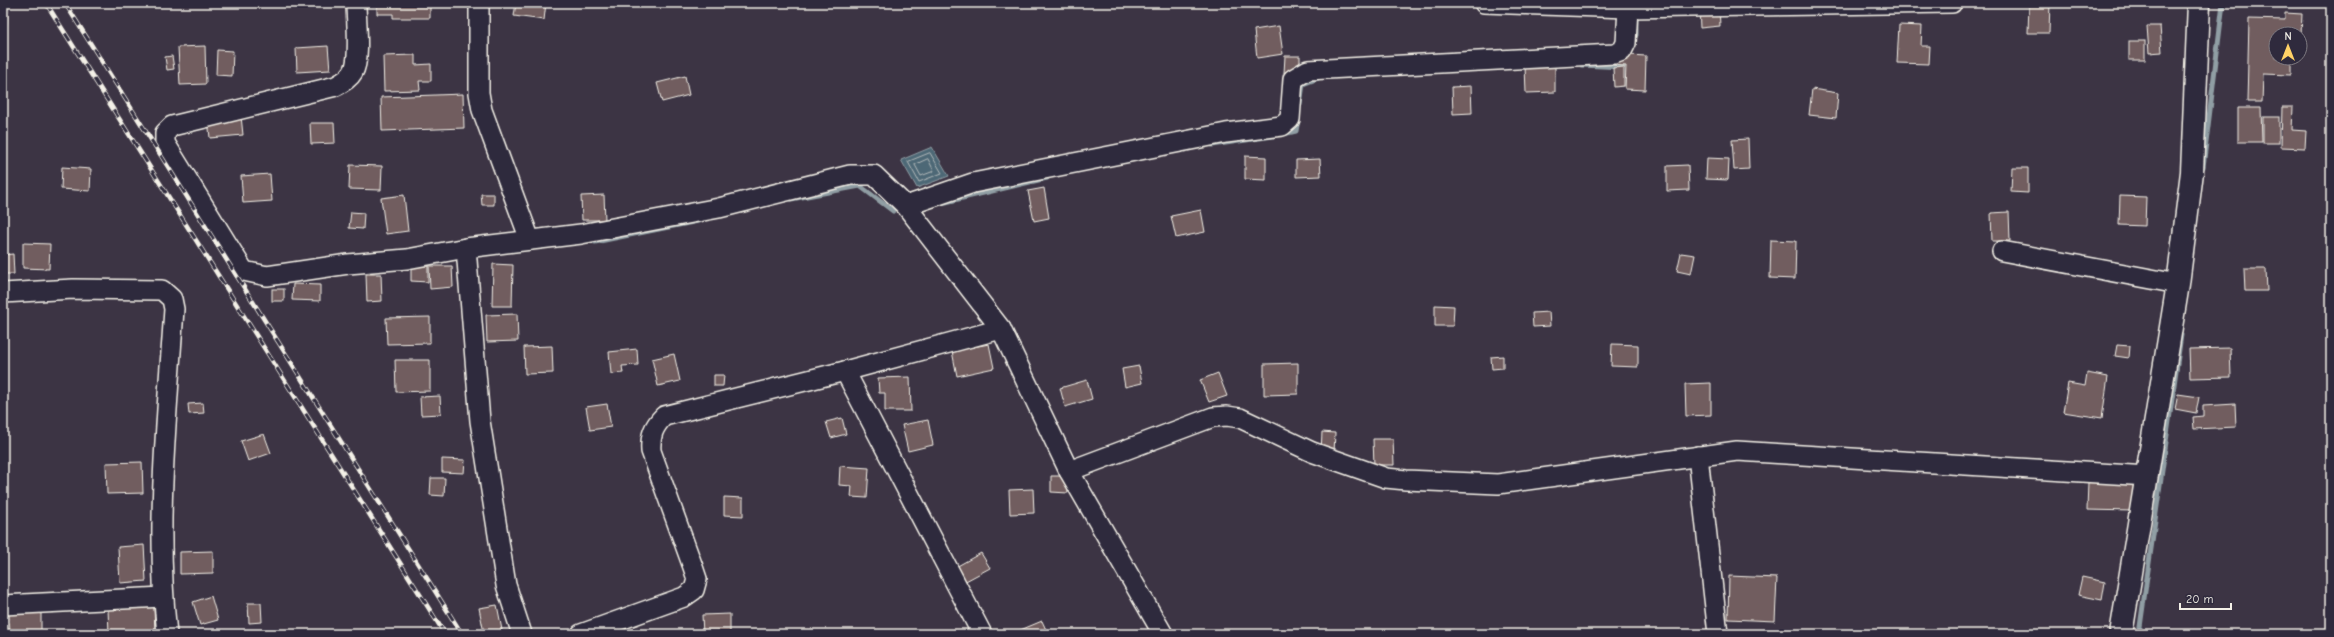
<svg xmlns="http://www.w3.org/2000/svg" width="2334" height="637" font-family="'Comic Neue',sans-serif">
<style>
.water{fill:#4e6776;stroke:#909ea4}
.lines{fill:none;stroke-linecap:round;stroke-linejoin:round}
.shore{stroke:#b2baba;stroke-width:1}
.stream{stroke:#909ea4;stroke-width:5}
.building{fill:#715d5f;stroke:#f4f1e8}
.minor-casing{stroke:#f4f1e8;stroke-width:22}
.major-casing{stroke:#f4f1e8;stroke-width:25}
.minor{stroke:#2f2a3d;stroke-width:19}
.major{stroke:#2f2a3d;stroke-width:22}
.rail-casing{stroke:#f4f1e8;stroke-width:4.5}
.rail{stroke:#2f2a3d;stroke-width:3;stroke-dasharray:9;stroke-linecap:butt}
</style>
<rect width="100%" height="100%" fill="#3c3444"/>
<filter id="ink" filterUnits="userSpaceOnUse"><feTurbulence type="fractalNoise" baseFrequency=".025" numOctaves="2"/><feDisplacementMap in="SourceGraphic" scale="8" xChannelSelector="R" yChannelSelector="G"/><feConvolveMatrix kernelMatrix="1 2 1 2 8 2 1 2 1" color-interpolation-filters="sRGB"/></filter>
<g filter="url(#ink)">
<!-- water -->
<path class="water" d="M932 147 949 176 917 188 901 160Z"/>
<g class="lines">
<!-- shore -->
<g class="shore">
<path d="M930 153 942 173 919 182 908 162Z"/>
<path d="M928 159 934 171 921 176 915 165Z"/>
</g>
<!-- stream -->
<g class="stream">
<path d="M1633 41 1636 35V21"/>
<path d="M1582 65 1623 67 1625 60"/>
<path d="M1300 105 1303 84 1321 77"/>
<path d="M1283 134 1296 131 1298 119"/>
<path d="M1212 145 1273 136"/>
<path d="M2203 167 2223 3"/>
<path d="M791 199 860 186 893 211"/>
<path d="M933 205 1047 178"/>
<path d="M595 242 698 221"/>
<path d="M2139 634 2181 335"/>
</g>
</g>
<!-- building -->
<g class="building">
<path d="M377 3H430V18H393V14H377Z"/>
<path d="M516 3H546L544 20 514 16Z"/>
<path d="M2029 3H2050L2049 33H2028Z"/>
<path d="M1719 6 1720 26 1700 28 1699 7Z"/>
<path d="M3 9H8L6 32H3Z"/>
<path d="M2285 13 2302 14 2301 34H2276V58H2291V75L2263 74 2262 102H2247L2249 19 2285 20Z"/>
<path d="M1899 25 1922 26 1921 46H1930L1929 64 1897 63Z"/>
<path d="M1279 26 1283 54 1257 58 1254 30Z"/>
<path d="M2147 26H2160L2162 52 2149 53Z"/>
<rect x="2129" y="41" width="16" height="19"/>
<path d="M205 46 206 84 180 85 178 47Z"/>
<path d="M328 46 330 70 297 72 296 48Z"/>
<path d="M217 50 233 51 232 76 216 75Z"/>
<path d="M1612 54 1646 56 1645 90 1625 89 1626 66 1612 65Z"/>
<path d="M415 55V65L431 64V81H419L420 90 384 91 383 56Z"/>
<path d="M172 56 174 69 167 70 165 57Z"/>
<path d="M1285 56H1300V73H1284Z"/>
<path d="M1555 65V92L1526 93 1525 66Z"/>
<path d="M1624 67V86L1614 87 1613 68Z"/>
<path d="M685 76 689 95 662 102 657 83Z"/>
<path d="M1471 86 1472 113 1453 114 1452 87Z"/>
<path d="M1812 89 1838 93 1836 118 1809 115Z"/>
<path d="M463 94 464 128 382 131 381 97Z"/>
<path d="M2282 107H2293L2292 130 2306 131 2305 148 2281 147Z"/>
<path d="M2238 108H2261L2262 142H2238Z"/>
<path d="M241 116 243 135 210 138 208 119Z"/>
<rect x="2263" y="117" width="16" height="26"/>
<path d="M310 123H334L335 143 311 144Z"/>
<path d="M1748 139 1749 169 1734 170 1732 140Z"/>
<path d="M1245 156 1266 157V180L1245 179Z"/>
<path d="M1707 158 1729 159 1728 180 1706 179Z"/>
<path d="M1320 159 1321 176 1296 177V160Z"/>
<path d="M350 165 382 166 381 190 349 189Z"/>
<path d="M1688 165 1689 190 1667 191V166Z"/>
<path d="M62 167 91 169 90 191 61 189Z"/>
<path d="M2012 168H2028V193L2011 192Z"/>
<path d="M270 174 272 201 243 203 241 176Z"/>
<path d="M1044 188 1049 218 1034 221 1028 191Z"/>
<path d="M481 194H494V205H482Z"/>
<path d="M404 195 408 231 386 234 381 198Z"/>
<path d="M604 195 605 220H582L581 196Z"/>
<path d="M2120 196 2146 197 2145 226 2119 225Z"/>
<path d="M1201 210 1205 232 1176 238 1171 216Z"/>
<path d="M351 212 364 213 363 229 349 228Z"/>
<path d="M2009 212 2010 241H1992L1991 213Z"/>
<path d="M1771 240 1796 241 1795 279 1770 278Z"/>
<path d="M23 243 50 244 49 269 23 268Z"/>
<path d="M1681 253 1695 255 1691 274 1677 271Z"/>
<path d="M13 254 14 274H3V255Z"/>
<path d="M493 264 513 265 512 306H492Z"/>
<path d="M411 265 428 266V282L411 281Z"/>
<path d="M429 266H452L453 287 430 289Z"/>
<path d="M2244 269H2266L2267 291H2245Z"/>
<path d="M366 274H381L382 301 367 302Z"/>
<path d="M293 284 320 285V301L292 300Z"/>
<rect x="272" y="289" width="12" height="12"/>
<path d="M1435 305 1454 306 1453 326H1435Z"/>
<path d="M1549 312 1550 326 1533 327 1532 313Z"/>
<path d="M517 314 518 341 487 342 486 315Z"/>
<path d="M430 317V343L387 344 386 318Z"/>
<path d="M989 344 994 368 957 376 952 351Z"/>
<path d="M1612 344 1638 345V367L1611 366Z"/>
<path d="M2117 345 2130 346 2129 358 2115 356Z"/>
<path d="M552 346 553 373 525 374 524 347Z"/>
<path d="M2230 348 2231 377 2190 378 2189 349Z"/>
<path d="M637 349 638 365 622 366 623 373 611 374 609 352Z"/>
<path d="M674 354 680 381 658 386 652 359Z"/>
<path d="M1503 356V368L1492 369 1491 357Z"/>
<path d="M395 360H430V391L396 392Z"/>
<path d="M1298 363V394L1264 395V364Z"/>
<path d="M1139 366 1142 383 1125 387 1122 369Z"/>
<path d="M1218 373 1227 396 1209 402 1200 380Z"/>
<path d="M2087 373 2108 377 2102 418 2063 412 2068 383 2085 386Z"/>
<path d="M714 375H724L723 386H714Z"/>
<path d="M910 377 911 411H885V393H879L878 378Z"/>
<path d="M1087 380 1092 399 1065 407 1060 388Z"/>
<path d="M1711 383V415L1686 416 1685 384Z"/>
<path d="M2178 394 2199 397 2196 413 2175 409Z"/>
<path d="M440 396 441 414 421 415 420 397Z"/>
<path d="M203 403 204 413 189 414 188 404Z"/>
<path d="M607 404 611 427 590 430 586 407Z"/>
<path d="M2235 404 2236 427 2194 429 2193 417 2203 416V406Z"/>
<path d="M842 418 846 434 831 438 826 422Z"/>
<path d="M928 420 933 445 908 451 902 425Z"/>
<path d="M1322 432 1335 433 1334 453H1321Z"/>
<path d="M264 434 271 453 248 461 241 441Z"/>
<path d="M1373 439H1393L1394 465H1374Z"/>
<path d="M442 459 465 460 464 473 442 472Z"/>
<path d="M142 462 143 493 107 494 106 463Z"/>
<path d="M840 466 869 468 867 498 851 497 852 486 839 485Z"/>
<path d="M1051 476H1068V493L1051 492Z"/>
<path d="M431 478H445L444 496 430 495Z"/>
<path d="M2088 482 2134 484 2133 511 2087 510Z"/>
<path d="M1033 489 1034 513 1010 514 1009 490Z"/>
<path d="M724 497 743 498V516L724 515Z"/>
<path d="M144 545 146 581 120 583 118 547Z"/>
<path d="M213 551V573L180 574V552Z"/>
<path d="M981 553 990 568 962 583 954 568Z"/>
<path d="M1729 576 1777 578 1775 621 1728 619Z"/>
<path d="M2082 577 2105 582 2102 600 2078 595Z"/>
<path d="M211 596 218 620 200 625 193 602Z"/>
<path d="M248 603H261L262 622 249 623Z"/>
<path d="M497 605 502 630 484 633 479 608Z"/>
<path d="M154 607 155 634H109L108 609Z"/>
<path d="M9 612H41V634H10Z"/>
<path d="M730 614V634H703L702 615Z"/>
<path d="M1042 621 1048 634H1011Z"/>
</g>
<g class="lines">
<!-- minor casing -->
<g class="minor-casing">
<g id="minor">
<path d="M356 3C356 20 361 59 353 72 349 79 343 82 336 86L172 126 165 133V143L244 271 267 276 348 264 407 259 466 248 581 234 719 208 850 175H874L906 206 1001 329 1069 471 1163 634"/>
<path d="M479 3V93L482 110 530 240"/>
<path d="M1484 3 1628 8 1952 3"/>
<path d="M906 206 973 183 1226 133 1282 126 1290 119 1293 79 1308 70 1614 54 1622 51 1626 43 1628 8"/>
<path d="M466 248 480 421 506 585 522 634"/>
<path d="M2002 251 2178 284"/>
<path d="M3 293 73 289 162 290 172 299 174 309C167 417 155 526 167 634"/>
<path d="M845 371 982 634"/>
<path d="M1698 456 1718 634"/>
<path d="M1069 471 1213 417 1227 416 1240 418 1312 452 1386 478 1406 480 1498 484 1737 451 2148 476"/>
<path d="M3 605 163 597"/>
<path d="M581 634 684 597 694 590 697 579 693 567 651 451C650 436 653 427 664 416L845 371 1001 329"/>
</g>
</g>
<!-- major casing -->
<g class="major-casing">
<path id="major" d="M2121 634 2178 284 2192 172 2199 3"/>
</g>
<!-- minor -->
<use href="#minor" class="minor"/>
<!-- major -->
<use href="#major" class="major"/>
<!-- rail casing -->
<g class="rail-casing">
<g id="rail">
<path d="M46 3 445 634"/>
<path d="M65 3 462 634"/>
</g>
</g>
<!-- rail -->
<use href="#rail" class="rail"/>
</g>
</g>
<!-- margin -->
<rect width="2334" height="637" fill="none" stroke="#2f2a3d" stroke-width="16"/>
<rect x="8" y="8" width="2318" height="621" fill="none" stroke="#f4f1e8" stroke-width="1.5" filter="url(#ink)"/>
<!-- north arrow -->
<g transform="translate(2288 46)"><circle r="19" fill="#2f2a3d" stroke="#7e7a81"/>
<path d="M0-3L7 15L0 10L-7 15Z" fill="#ffd166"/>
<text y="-6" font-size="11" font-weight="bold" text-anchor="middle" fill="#f4f1e8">N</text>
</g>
<!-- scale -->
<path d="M2180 603v6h51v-6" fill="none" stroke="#f4f1e8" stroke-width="2"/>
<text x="2186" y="603" font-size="12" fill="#f4f1e8" stroke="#2f2a3d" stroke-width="3" paint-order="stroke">20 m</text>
</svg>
